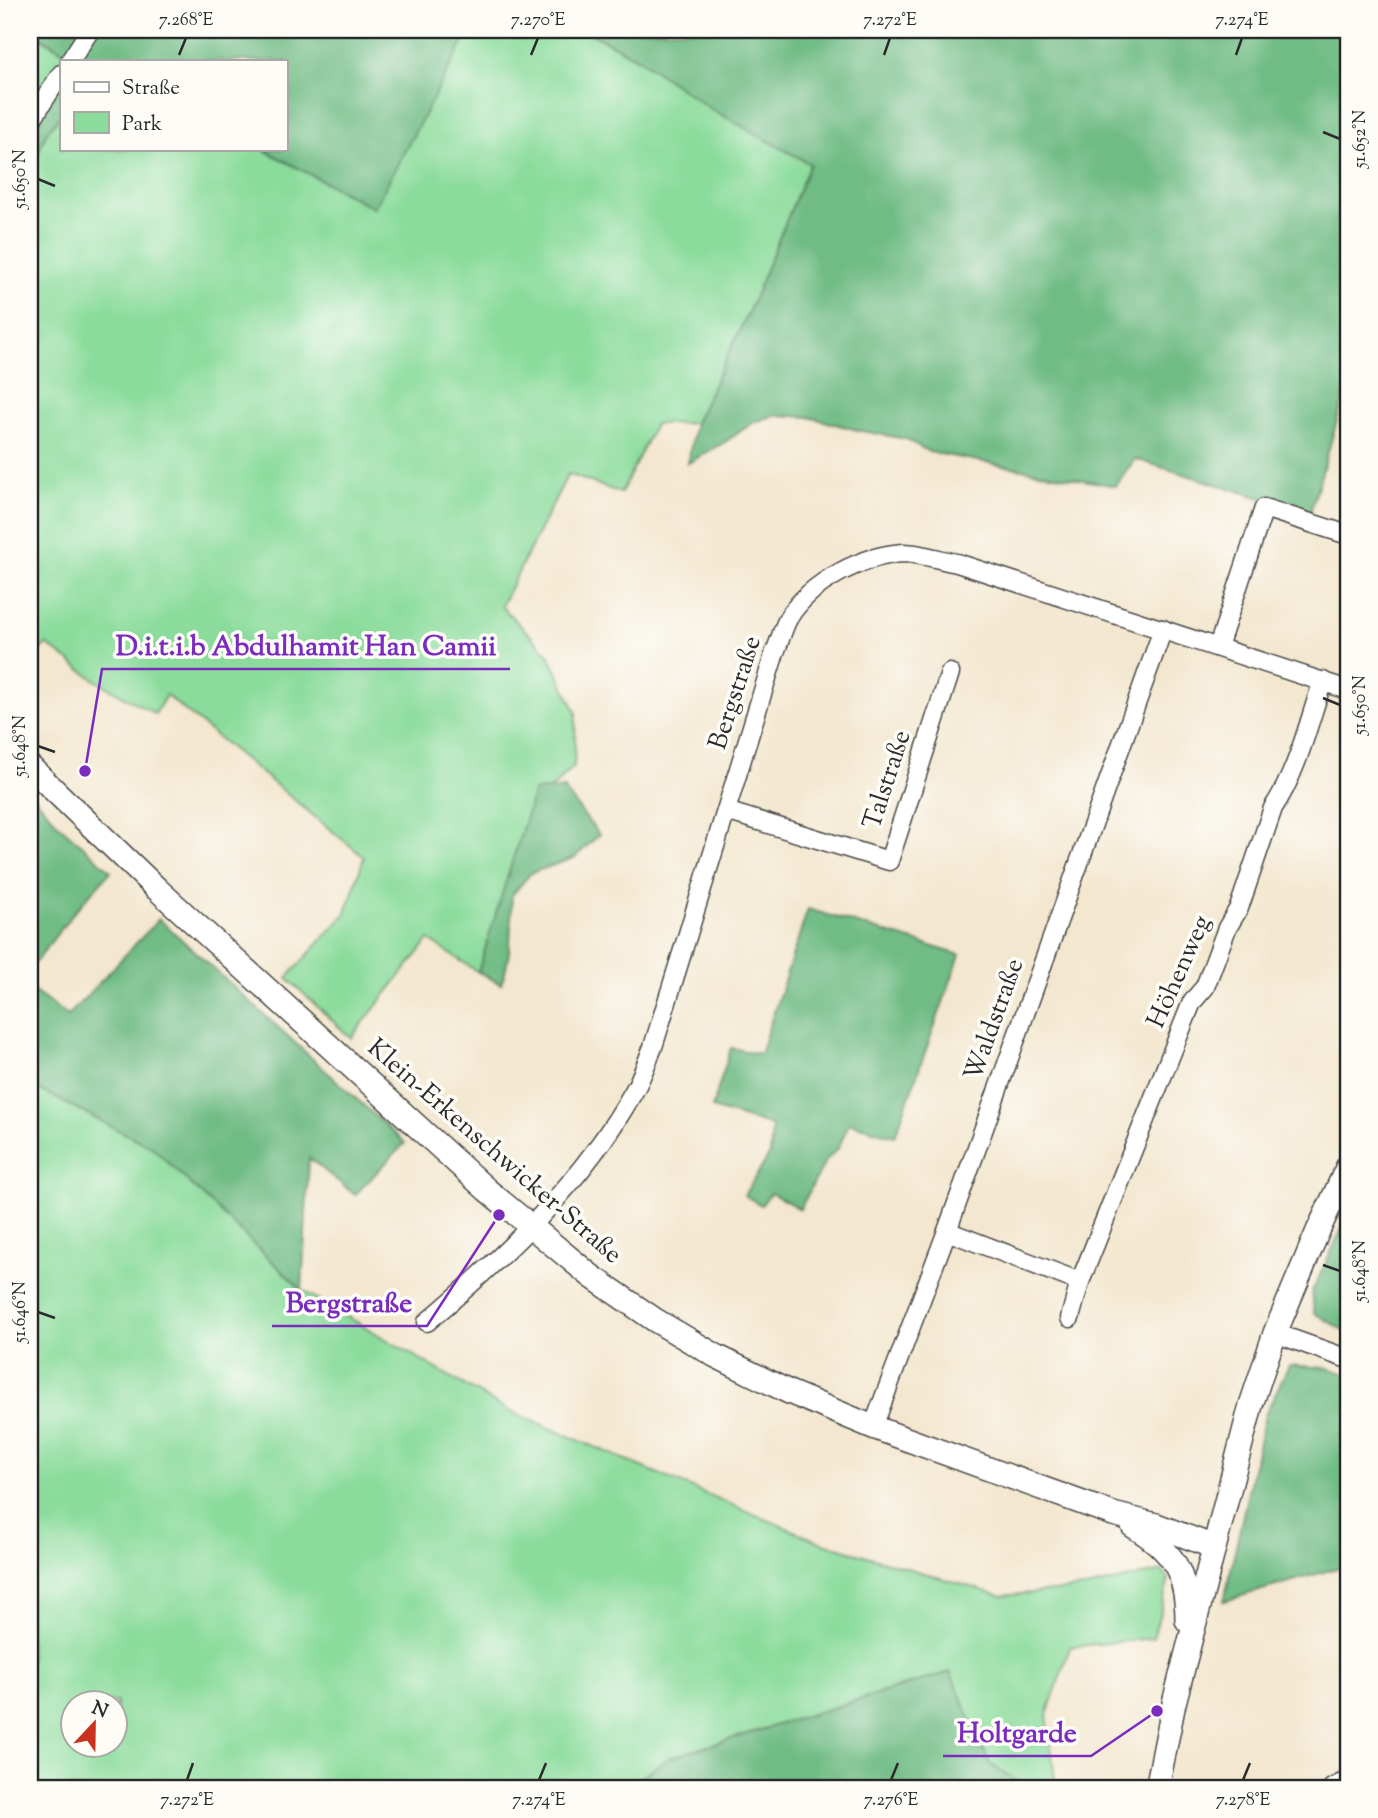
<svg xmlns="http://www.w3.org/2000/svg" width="1378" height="1818" font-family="'Sorts Mill Goudy',serif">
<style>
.green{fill:#8bdc9c;stroke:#5b8464;stroke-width:2;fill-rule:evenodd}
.forest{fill:#70bc84;stroke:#4e7458;stroke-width:2}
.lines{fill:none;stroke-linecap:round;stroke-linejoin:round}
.minor-casing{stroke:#494744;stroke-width:21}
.tertiary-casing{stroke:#494744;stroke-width:26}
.minor{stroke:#fff;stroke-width:18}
.tertiary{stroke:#fff;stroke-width:23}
.ticks{fill:none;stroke:#2b2b2b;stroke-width:2.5}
.labels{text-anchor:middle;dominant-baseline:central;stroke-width:7;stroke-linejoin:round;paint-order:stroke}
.street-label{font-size:26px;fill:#2b2b2b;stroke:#fdfcf7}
.leader{fill:none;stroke:#7b2cbf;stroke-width:2.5}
.callout-dot{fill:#7b2cbf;stroke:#fdfcf7;stroke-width:2.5}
.callout-label{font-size:28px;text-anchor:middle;font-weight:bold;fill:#7b2cbf;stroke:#fdfcf7;stroke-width:7;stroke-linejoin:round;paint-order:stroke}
.neatline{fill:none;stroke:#2b2b2b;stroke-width:2.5}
.ticks-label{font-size:18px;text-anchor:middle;fill:#2b2b2b}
</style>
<rect width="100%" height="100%" fill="#fdfcf7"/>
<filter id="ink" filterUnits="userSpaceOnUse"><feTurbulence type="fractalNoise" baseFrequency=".0143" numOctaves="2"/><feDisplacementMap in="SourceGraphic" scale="14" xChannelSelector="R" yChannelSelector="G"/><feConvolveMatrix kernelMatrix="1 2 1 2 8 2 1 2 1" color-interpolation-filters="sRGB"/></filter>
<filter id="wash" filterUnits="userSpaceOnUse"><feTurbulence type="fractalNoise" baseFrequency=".00686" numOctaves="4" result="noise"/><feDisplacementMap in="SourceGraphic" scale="28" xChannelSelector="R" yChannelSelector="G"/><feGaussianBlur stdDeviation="1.57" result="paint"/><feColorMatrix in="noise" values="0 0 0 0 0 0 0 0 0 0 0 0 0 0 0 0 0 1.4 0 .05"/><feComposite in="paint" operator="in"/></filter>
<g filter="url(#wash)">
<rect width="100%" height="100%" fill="#f3e7cf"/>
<!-- green -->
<g class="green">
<path d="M470 30H585L639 59 711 109 810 164 748 313 695 423 655 424 621 493 568 474 501 606 548 653 576 712 574 766 528 812 478 972 429 940 351 1038 287 978 346 913 364 857 166 695 155 714 95 680 46 644 30 660V173L47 131 61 115V149H262L373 208Z"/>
<path d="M30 32 79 61H61V78L30 137Z"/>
<path d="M30 1085 152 1147 302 1290 507 1410 820 1542 1001 1596 1085 1588 1162 1571 1169 1579 1153 1638 1070 1647 1047 1715 1056 1788H1028L990 1764 949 1672 669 1758 625 1788H30ZM74 1702H116V1744H74Z"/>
</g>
<!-- forest -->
<g class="forest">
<path d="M30 30H470L374 208 262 149H285V61H79Z"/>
<path d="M585 30H1348V383L1310 513 1135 459 1116 486 929 452 906 439 861 431 809 417 776 415 754 422 725 442 688 463 695 423 748 313 810 164 711 109 639 59Z"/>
<path d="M61 78V115L46 133 30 173V137Z"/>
<path d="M564 789 599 835 574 858 531 873 512 895C510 928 513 952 501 984L478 972 534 791Z"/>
<path d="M30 792 60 826 111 871 74 912 30 969Z"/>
<path d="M808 909 960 955 895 1136 849 1123 838 1149 826 1160 800 1209 771 1193 761 1205 744 1195 770 1154 772 1126 712 1108 731 1048 760 1054Z"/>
<path d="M159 919 405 1143 355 1195 309 1158 302 1290 152 1147 30 1085V989L68 1016Z"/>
<path d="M1348 1216V1333L1314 1313 1312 1292Z"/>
<path d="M1289 1365 1329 1368 1348 1375V1565L1224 1601 1265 1415Z"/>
<path d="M950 1672 990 1764 1028 1788H625L669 1758Z"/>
</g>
</g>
<g filter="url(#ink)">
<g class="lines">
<!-- minor casing -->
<g class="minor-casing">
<g id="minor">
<path d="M70 61 90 30"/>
<path d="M30 122 61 74"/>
<path d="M1218 647 1264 508 1348 535"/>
<path d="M726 811 889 861 950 673"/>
<path d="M947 1231 1080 1282 1192 1002 1205 987 1227 928 1239 908 1273 808C1298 771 1308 723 1323 681"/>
<path d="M1070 1318 1080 1282"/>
<path d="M427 1322C506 1255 583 1182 634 1091 642 1077 647 1061 653 1047L775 652C780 641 783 627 789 617 811 582 863 555 904 553 920 553 940 560 957 563L1348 690"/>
<path d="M1275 1333 1348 1359"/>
<path d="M873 1427 947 1231 1163 629"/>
<path d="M1332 1788 1348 1780"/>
</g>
</g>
<!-- tertiary casing -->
<g class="tertiary-casing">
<g id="tertiary">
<path d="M30 767 157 889 487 1190 591 1276 655 1320 716 1356 789 1392 873 1427 1113 1514 1156 1525 1214 1547"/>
<path d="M1133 1526C1174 1551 1187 1573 1187 1620"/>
<path d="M1157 1788 1174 1703 1251 1405 1275 1333 1318 1231 1348 1166"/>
</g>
</g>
<!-- minor -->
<use href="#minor" class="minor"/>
<!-- tertiary -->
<use href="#tertiary" class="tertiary"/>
</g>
</g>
<!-- ticks -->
<path class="ticks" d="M179 55 186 38M531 55 538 38M884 55 890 38M1236 55 1242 38M1323 132 1340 139M38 179 55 186M1323 698 1340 705M38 746 55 752M1323 1265 1340 1271M38 1312 55 1318M187 1780 193 1763M539 1780 546 1763M891 1780 898 1763M1243 1780 1250 1763"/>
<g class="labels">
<!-- street labels -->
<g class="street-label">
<text transform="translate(736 693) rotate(-72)">Bergstraße</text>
<text transform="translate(888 780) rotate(-72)">Talstraße</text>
<text transform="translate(1180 972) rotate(-66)">Höhenweg</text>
<text transform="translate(995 1020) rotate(-70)">Waldstraße</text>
<text transform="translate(494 1152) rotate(41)">Klein-Erkenschwicker-Straße</text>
</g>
</g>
<!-- callouts -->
<path class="leader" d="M85 771L102 669H510M499 1215L427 1326H272M1157 1711L1091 1756H943"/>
<g class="callout-dot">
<circle cx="85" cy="771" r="7"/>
<circle cx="499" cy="1215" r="7"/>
<circle cx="1157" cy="1711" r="7"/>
</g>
<g class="callout-label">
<text x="306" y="655">D.i.t.i.b Abdulhamit Han Camii</text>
<text x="349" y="1312">Bergstraße</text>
<text x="1017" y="1742">Holtgarde</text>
</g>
<!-- margin -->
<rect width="1378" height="1818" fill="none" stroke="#fdfcf7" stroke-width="77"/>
<!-- legend -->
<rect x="60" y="60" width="228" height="91" fill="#fdfcf7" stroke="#a9a8a5" stroke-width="2"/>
<rect x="74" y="82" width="35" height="10" fill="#ffffff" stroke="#a9a8a5" stroke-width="2"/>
<text x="122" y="94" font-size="21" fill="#2b2b2b">Straße</text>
<rect x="74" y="112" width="35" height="21" fill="#8bdc9c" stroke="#a9a8a5" stroke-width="2"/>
<text x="122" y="130" font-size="21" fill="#2b2b2b">Park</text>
<!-- north arrow -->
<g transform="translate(94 1724) rotate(22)"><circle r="33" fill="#fdfcf7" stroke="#a9a8a5" stroke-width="2"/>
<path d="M0-5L12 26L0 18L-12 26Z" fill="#c8321e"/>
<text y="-10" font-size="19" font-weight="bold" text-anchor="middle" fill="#2b2b2b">N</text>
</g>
<rect x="38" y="38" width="1302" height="1742" class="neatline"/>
<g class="ticks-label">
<text x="186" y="25">7.268°E</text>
<text x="538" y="25">7.270°E</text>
<text x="890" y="25">7.272°E</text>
<text x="1242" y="25">7.274°E</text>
<text transform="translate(1359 139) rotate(-90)" y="6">51.652°N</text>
<text transform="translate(19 179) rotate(-90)" y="6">51.650°N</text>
<text transform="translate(1359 705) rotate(-90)" y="6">51.650°N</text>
<text transform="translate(19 746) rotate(-90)" y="6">51.648°N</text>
<text transform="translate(1359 1271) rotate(-90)" y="6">51.648°N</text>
<text transform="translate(19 1312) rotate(-90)" y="6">51.646°N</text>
<text x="187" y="1805">7.272°E</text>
<text x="539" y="1805">7.274°E</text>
<text x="891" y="1805">7.276°E</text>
<text x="1243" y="1805">7.278°E</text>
</g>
</svg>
